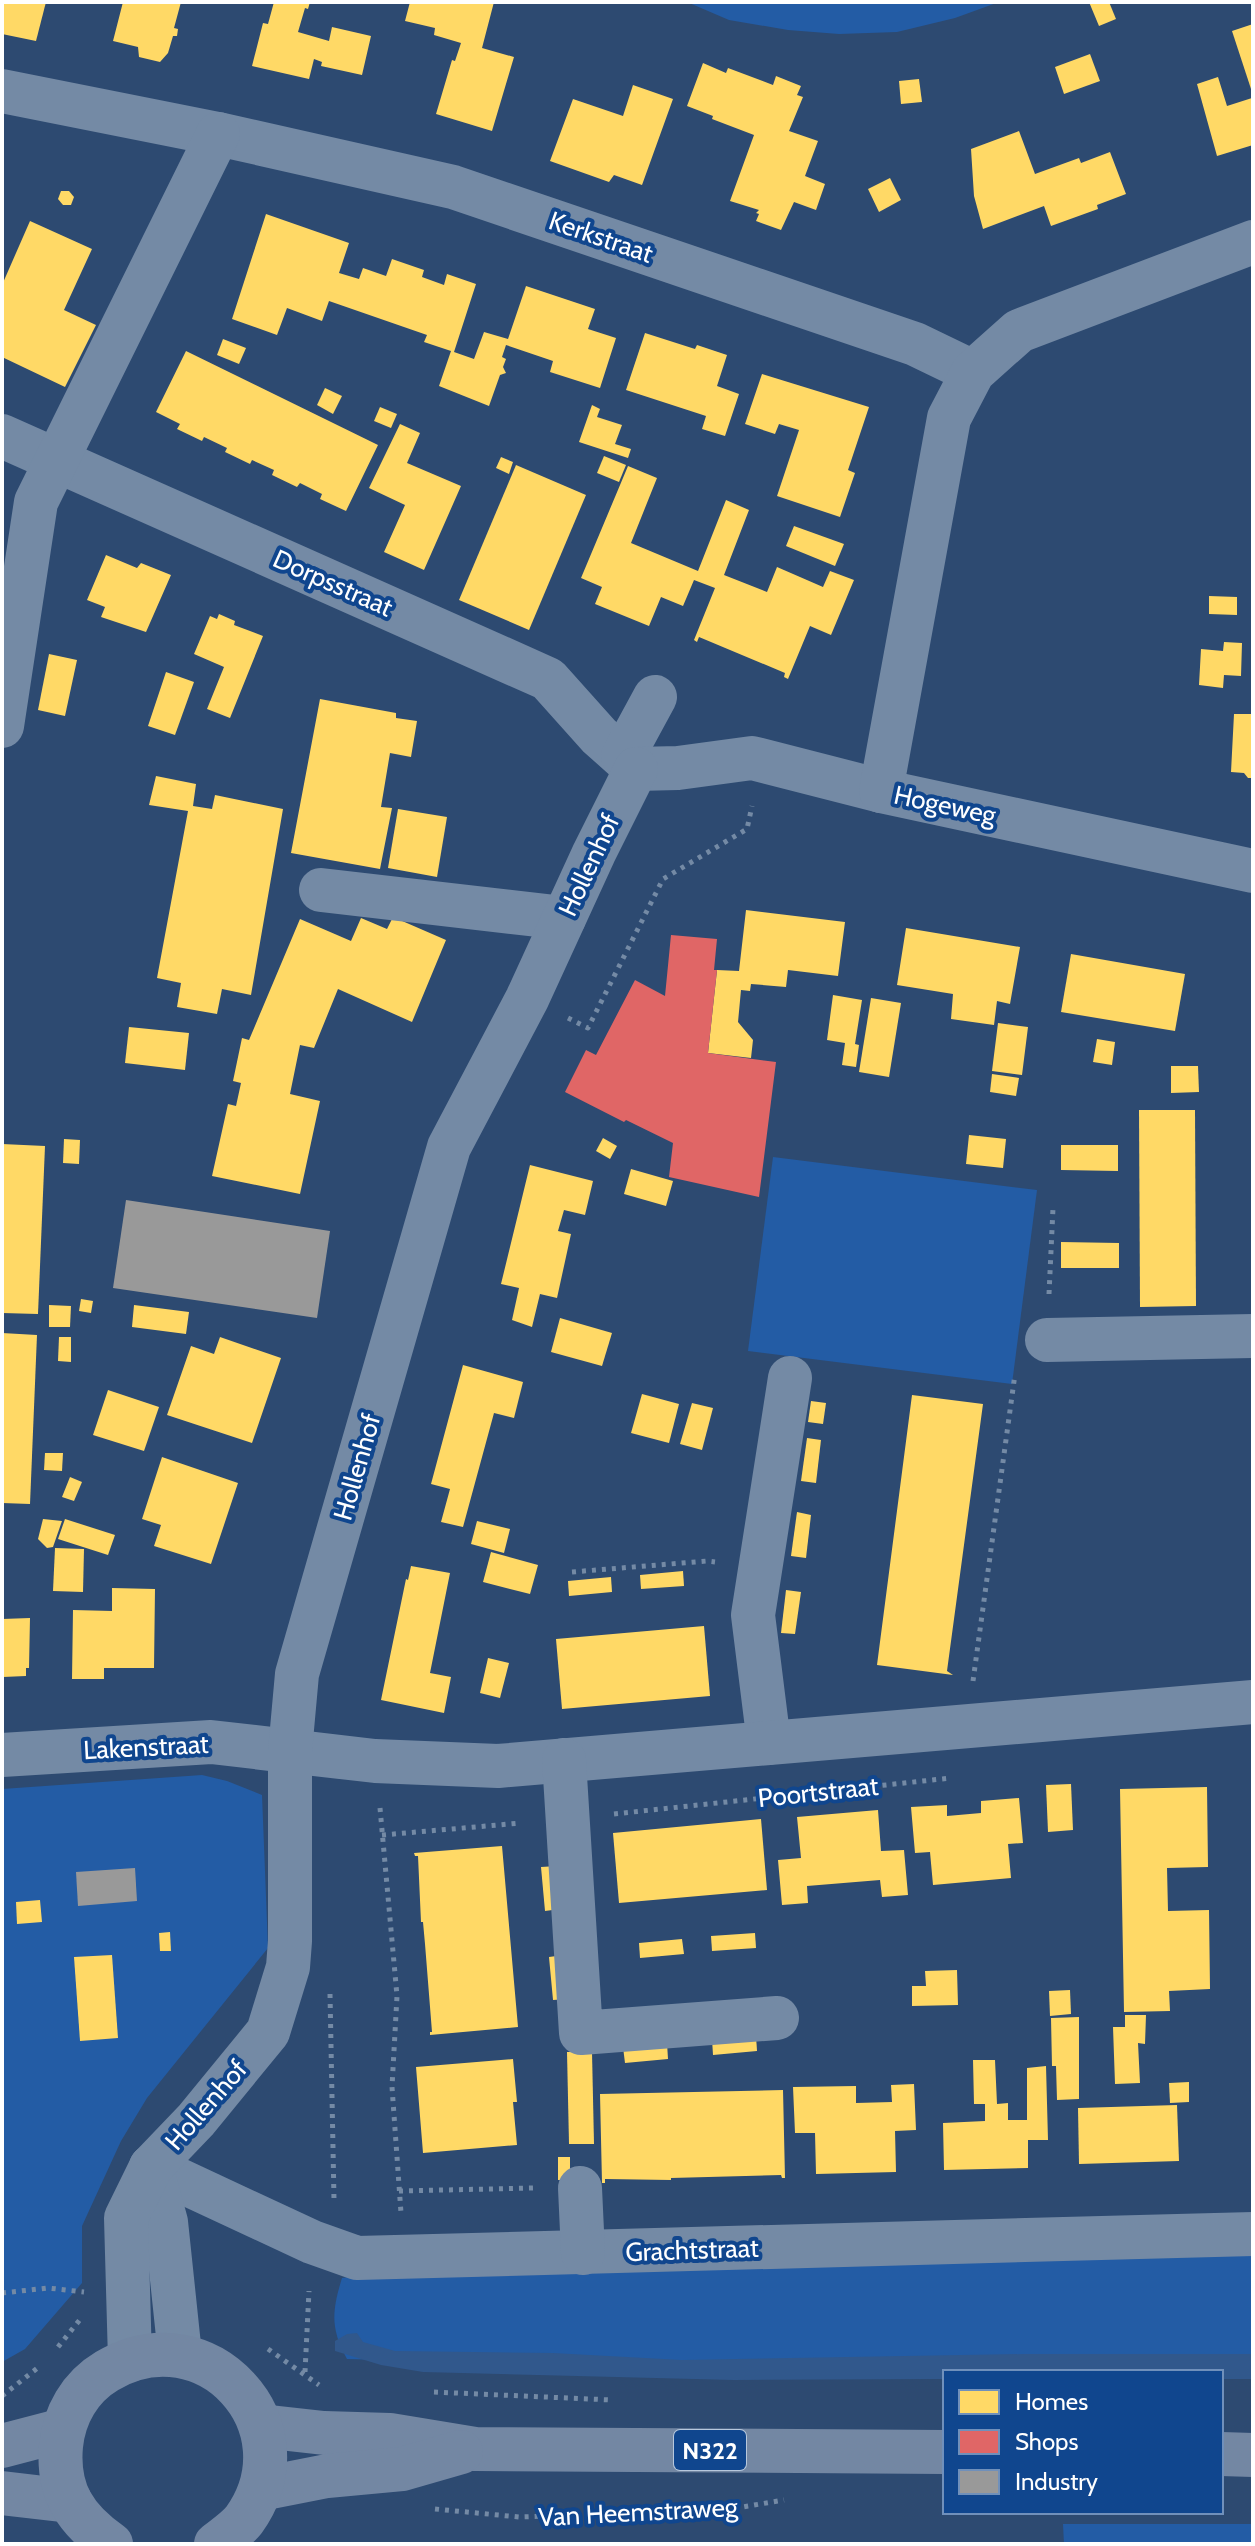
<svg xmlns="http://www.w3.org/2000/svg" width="1255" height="2546" font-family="Cabin,sans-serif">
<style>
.green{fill:#235ca5}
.water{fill:#31588c}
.homes{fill:#ffd966}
.shops{fill:#e06666}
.industry{fill:#999}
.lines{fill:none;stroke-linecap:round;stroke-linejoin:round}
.path{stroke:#748aa5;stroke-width:5;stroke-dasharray:4 6;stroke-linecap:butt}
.minor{stroke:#748aa5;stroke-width:44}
.major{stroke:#7387a3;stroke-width:44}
.labels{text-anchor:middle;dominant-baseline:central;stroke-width:8;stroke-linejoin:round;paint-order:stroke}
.shield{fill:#10468e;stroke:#b7c8dd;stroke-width:2}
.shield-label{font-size:24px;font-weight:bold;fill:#fff}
.street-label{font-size:26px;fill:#fff;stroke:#10468e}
</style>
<rect width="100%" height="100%" fill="#2d4a71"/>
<!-- green -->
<g class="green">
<path d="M687 2H999L955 18 897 32 839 34 788 30 729 20Z"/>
<path d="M773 1157 1037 1190 1012 1384 748 1351Z"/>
<path d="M202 1775 227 1781 262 1795 268 1948 147 2098 121 2141 82 2226V2283L25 2349 2 2362V1789Z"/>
<path d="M1253 2253V2372L719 2368 347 2359C330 2328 332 2311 342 2278L381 2272Z"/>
<path d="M1063 2524H1253V2544H1064Z"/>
</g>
<!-- water -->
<path class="water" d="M357 2333 363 2342 395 2351 553 2353 682 2360 1025 2354H1253V2379H1221V2372H945V2379L734 2380 423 2372 381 2365 335 2351V2341L347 2334Z"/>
<!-- homes -->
<g class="homes">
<path d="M2 2H46L36 41 2 34Z"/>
<path d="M123 2H181L174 28 178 29 177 36H173L168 53 160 62 139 57 138 47 113 41Z"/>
<path d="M274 2H310L308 9 305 8 298 32 329 41 332 27 371 36 362 75 321 66 322 62 314 59 309 79 252 66 263 23 268 24Z"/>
<path d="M410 2H494L482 48 514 57 492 131 436 114 452 60 455 61 461 43 434 35 435 28 405 21Z"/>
<path d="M1089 2H1109L1116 19 1099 26Z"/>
<path d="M1253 24V92H1252L1232 31Z"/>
<path d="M1090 54 1100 81 1064 94 1055 67Z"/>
<path d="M703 63 726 73 728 68 773 85 776 76 801 86 797 95 803 97 789 131 818 141 805 176 825 184 816 210 794 202 781 230 756 221 759 214 756 213 759 210 730 201 754 135 712 119 713 116 687 106Z"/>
<path d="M1218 77 1227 106 1252 98 1253 145 1217 156 1197 84Z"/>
<path d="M919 79 922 102 901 104 899 81Z"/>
<path d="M633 85 673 99 642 185 614 175 609 182 550 161 573 99 623 116Z"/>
<path d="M1019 131 1035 174 1079 158 1081 163 1110 152 1126 194 1097 205 1098 209 1051 226 1044 206 983 229 974 196 971 149Z"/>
<path d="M890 178 901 200 879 212 868 189Z"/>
<path d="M61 191H69L74 197 71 205H63L58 199Z"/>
<path d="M266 214 349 243 339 273 359 279 363 268 386 276 392 259 424 270 422 277 444 285 447 274 476 284 454 352 474 359 484 332 508 339 526 286 595 309 588 329 616 338 600 388 550 372 553 361 506 345 502 357 506 359 503 367 506 373 500 375 489 406 439 386 451 351 424 342 427 335 329 301 322 321 287 308 277 335 232 319Z"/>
<path d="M30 221 92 249 64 310 96 325 65 387 2 357V285Z"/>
<path d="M645 333 695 349 697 345 727 355 717 386 739 394 725 436 702 429 706 416 626 390Z"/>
<path d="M223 339 246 348 239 364 217 355Z"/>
<path d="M186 351 378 445 346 511 320 499 322 494 300 483 297 487 272 475 274 470 252 460 250 464 225 452 227 448 204 437 202 441 177 429 180 424 156 412Z"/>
<path d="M762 374 869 407 848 470 855 473 840 517 777 496 799 430 779 424 775 434 745 424Z"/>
<path d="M325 388 342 396 333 414 317 405Z"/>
<path d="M592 405 600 409 597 417 622 425 615 444 631 449 628 458 579 442Z"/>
<path d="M380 407 397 414 391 428 374 421Z"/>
<path d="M400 424 420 433 407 463 461 486 424 570 384 552 405 505 369 488Z"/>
<path d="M604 456 626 465 619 482 597 473Z"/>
<path d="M501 457 513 462 509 474 496 468Z"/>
<path d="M516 465 586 495 529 630 459 600Z"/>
<path d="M628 466 657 478 631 543 698 571 726 500 749 510 724 575 767 592 777 567 823 587 830 571 854 580 831 635 810 626 788 679 784 677 785 673 699 637 697 642 694 640 715 588 694 580 683 606 661 597 649 626 595 604 602 587 581 578Z"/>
<path d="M794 526 844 544 835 566 786 546Z"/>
<path d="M106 555 137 568 141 563 171 575 146 632 101 617 105 607 87 600Z"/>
<path d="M1209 596 1237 597V615L1209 614Z"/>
<path d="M219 614 235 621 234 625 263 636 230 718 207 709 224 667 194 654 210 616 217 619Z"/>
<path d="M1224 642 1242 643 1241 676 1224 675 1223 688 1199 685 1201 649 1223 651Z"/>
<path d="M49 654 77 660 65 716 38 710Z"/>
<path d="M166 672 194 682 175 735 148 726Z"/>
<path d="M320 699 396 713V718L417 721 411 757 390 753 381 807 392 808 380 869 291 853Z"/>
<path d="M1234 714H1253V778H1248L1244 773 1231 772Z"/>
<path d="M156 776 196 784 193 806 212 809 215 795 283 809 251 995 222 989 217 1014 177 1007 181 983 157 978 188 811 149 805Z"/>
<path d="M398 809 447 817 437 877 388 868Z"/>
<path d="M746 910 845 922 838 976 788 970 786 987 751 984 750 991 741 990 738 1022 753 1040 751 1058 708 1053 717 970 739 971Z"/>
<path d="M393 917 446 940 412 1022 338 989 314 1048 300 1045 290 1094 320 1101 300 1194 212 1176 228 1104 236 1106 241 1083 233 1081 242 1038 249 1040 300 919 351 941 361 918 387 929Z"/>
<path d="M906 928 1020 947 1010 1004 997 1001 994 1025 951 1019 953 994 897 985Z"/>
<path d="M1071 954 1185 974 1175 1031 1061 1012Z"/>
<path d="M833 995 862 1000 855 1044 859 1045 856 1067 842 1065 845 1043 827 1040Z"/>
<path d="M871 998 901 1003 889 1077 859 1072Z"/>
<path d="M998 1023 1028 1027 1022 1075 992 1071Z"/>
<path d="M129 1027 189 1033 185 1070 125 1063Z"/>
<path d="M1097 1039 1115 1042 1112 1065 1093 1062Z"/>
<path d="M1171 1066H1198L1199 1092 1171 1093Z"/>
<path d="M992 1074 1019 1078 1016 1096 990 1092Z"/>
<path d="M1139 1110H1195L1196 1306 1140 1307Z"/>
<path d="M969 1135 1006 1139 1003 1168 966 1164Z"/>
<path d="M603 1138 617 1146 610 1159 596 1151Z"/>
<path d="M64 1139 80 1140 79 1164 63 1163Z"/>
<path d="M2 1144 45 1146 38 1314 2 1313Z"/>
<path d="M1061 1145H1118V1171L1061 1170Z"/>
<path d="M530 1165 593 1181 585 1215 564 1210 558 1231 571 1234 557 1298 540 1294 532 1327 512 1320 519 1288 501 1284Z"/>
<path d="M631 1169 673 1181 666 1206 624 1194Z"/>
<path d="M1061 1242 1119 1243V1268H1061Z"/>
<path d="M81 1299 93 1301 91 1313 79 1311Z"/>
<path d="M49 1305 71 1306 70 1327H49Z"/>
<path d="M134 1305 189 1312 186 1334 132 1327Z"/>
<path d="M560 1318 612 1333 602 1366 551 1352Z"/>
<path d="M2 1333 37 1335 30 1504 2 1503Z"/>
<path d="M59 1337H71V1362L58 1361Z"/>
<path d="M220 1337 281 1358 252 1443 167 1415 191 1346 214 1354Z"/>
<path d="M463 1365 523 1382 514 1418 494 1413 463 1527 441 1522 450 1489 431 1484Z"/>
<path d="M108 1390 159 1407 144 1451 93 1435Z"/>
<path d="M642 1394 679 1404 669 1443 631 1433Z"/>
<path d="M912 1395 983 1404 947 1671 953 1675 877 1665Z"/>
<path d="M811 1401 826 1403 823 1424 808 1422Z"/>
<path d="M692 1403 713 1408 702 1450 680 1444Z"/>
<path d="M807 1438 821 1440 816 1483 801 1481Z"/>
<path d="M45 1453H63L62 1471 44 1470Z"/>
<path d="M162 1457 238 1483 211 1564 154 1546 161 1525 142 1519Z"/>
<path d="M70 1477 82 1482 74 1501 62 1497Z"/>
<path d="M797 1512 811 1515 806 1558 791 1556Z"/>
<path d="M43 1519 62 1521 53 1547 47 1548 38 1539Z"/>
<path d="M65 1519 115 1535 108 1555 58 1539Z"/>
<path d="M477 1521 510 1529 504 1553 471 1544Z"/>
<path d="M55 1548 84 1549 83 1592 53 1591Z"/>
<path d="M491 1552 538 1565 530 1594 483 1582Z"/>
<path d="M411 1566 450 1573 430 1673 451 1677 444 1713 381 1700 406 1579 408 1580Z"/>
<path d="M683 1571 684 1586 641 1589 640 1575Z"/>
<path d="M611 1577 612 1592 569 1596 568 1581Z"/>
<path d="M112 1588 155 1589 154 1668H104V1679H72L73 1610 112 1611Z"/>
<path d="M786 1590 801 1592 795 1634 781 1633Z"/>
<path d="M30 1618 29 1668H26V1676L3 1677 2 1619Z"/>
<path d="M704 1626 710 1696 562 1709 556 1639Z"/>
<path d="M488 1658 509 1663 500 1698 480 1693Z"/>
<path d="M1071 1784 1073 1830 1048 1832 1046 1785Z"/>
<path d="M1207 1787 1208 1867 1167 1868 1168 1911 1209 1910 1210 1989 1169 1991 1170 2011 1124 2012 1120 1789Z"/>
<path d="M1019 1798 1023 1843 1008 1844 1011 1878 933 1885 930 1852 915 1853 911 1807 947 1805V1816L981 1813V1801Z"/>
<path d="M878 1810 881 1851 904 1850 908 1895 882 1897 880 1880 807 1886 808 1903 782 1905 778 1860 801 1858 797 1817Z"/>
<path d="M761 1819 767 1890 619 1903 613 1833Z"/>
<path d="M502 1846 518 2027 430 2035V2032H432L425 1944 423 1922H421L418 1856H415L414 1853Z"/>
<path d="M557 1866 560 1909 545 1911 541 1867Z"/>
<path d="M40 1900 42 1922 17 1924 16 1902Z"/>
<path d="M170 1932 171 1951H160L159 1933Z"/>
<path d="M755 1933 756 1948 712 1951 711 1936Z"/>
<path d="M682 1939 684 1954 640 1958 639 1943Z"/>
<path d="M112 1955 118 2038 80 2041 74 1957Z"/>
<path d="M564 1955 568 1999 553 2000 549 1957Z"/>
<path d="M957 1970 958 2005 912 2006V1986H926L925 1971Z"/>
<path d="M1070 1990 1071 2014 1050 2016 1049 1991Z"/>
<path d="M1125 2015H1146L1145 2044 1138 2043 1140 2083 1115 2084 1113 2027H1125Z"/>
<path d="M1079 2017V2099L1057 2100 1056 2066H1052L1051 2018Z"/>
<path d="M756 2036 757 2051 713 2055 712 2039Z"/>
<path d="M667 2043 668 2059 625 2063 623 2047Z"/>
<path d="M567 2052H592L594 2144H569Z"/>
<path d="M513 2059 517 2102H513L517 2145 423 2153 416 2067Z"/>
<path d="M973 2060H995L997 2104 1008 2103V2120H1027V2068L1046 2066 1048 2140H1028V2168L944 2170 943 2123 985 2121V2104H974Z"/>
<path d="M1189 2082V2102L1170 2103 1169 2083Z"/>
<path d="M914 2084 916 2130 895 2131 896 2172 816 2174 815 2133H795L793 2087 856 2086V2103L892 2102 891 2085Z"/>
<path d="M783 2090 785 2178H782L781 2175 671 2178V2180L605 2179V2183H602L600 2094Z"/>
<path d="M1177 2105 1179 2161 1079 2164 1078 2108Z"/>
<rect x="558" y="2157" width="12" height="23"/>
</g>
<!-- shops -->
<path class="shops" d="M671 935 717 939 714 970H717L708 1053 776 1062 759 1197 669 1177 673 1143 626 1120 624 1122 565 1092 586 1050 596 1055 635 980 665 996Z"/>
<!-- industry -->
<g class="industry">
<path d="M126 1200 330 1231 317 1318 113 1288Z"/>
<path d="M135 1868 137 1901 78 1906 76 1872Z"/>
</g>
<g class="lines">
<!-- path -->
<g class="path">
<path d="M568 1018 588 1028 663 879 747 829 752 806"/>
<path d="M1049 1294 1053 1208"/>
<path d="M572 1572 707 1561 715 1562"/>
<path d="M973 1681 1015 1374"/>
<path d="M380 1808 397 1996 392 2087 401 2213"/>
<path d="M614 1814 951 1778"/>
<path d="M382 1835 521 1823"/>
<path d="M330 1994 334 2200"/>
<path d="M399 2191 534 2188"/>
<path d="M2 2293 48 2288 84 2292"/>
<path d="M58 2347 82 2317"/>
<path d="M268 2349 319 2385"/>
<path d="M305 2372 309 2291"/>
<path d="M434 2392 612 2400"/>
<path d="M2 2396 40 2366"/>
<path d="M435 2509 519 2517 725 2510 784 2500"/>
</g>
<!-- minor -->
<g class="minor">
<path d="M2 91 218 134 453 187 915 344 973 372"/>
<path d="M2 436 548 679 599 736 636 769"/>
<path d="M2 726 36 502 218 134"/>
<path d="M623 756 655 697"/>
<path d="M636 769 678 768 752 758 881 791 1253 871"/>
<path d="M881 791 949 418 973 372 1019 331 1253 242"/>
<path d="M321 890 564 918"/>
<path d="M1047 1340 1253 1336"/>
<path d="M769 1743 753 1615 790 1378"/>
<path d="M2 1755 211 1742 375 1761 498 1766 1253 1702"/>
<path d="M564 1760 581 2033 777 2018"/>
<path d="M151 2167 312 2242 357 2258 1253 2234"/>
<path d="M151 2167 166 2222 180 2355"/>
<path d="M580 2188 583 2253"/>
<path d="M130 2360 126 2218 151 2167 196 2120 268 2032 288 1967 290 1941V1751L297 1674 449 1147 527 999 594 853 636 769"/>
</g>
<!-- major -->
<g class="major">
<path d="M261 2426 324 2433 390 2435 475 2449 945 2452"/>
<path d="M2 2446 63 2430"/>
<path d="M1221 2454 1253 2455"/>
<path d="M261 2489 327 2476 402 2469 461 2452"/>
<path d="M2 2493 70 2501"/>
<path d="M111 2544C75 2519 57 2491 61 2446 64 2415 80 2387 107 2371 206 2312 311 2426 244 2520 237 2529 225 2537 216 2544"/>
</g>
</g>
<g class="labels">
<!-- shield labels -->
<rect class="shield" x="674" y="2430" width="72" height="40" rx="6"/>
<g class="shield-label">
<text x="710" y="2450">N322</text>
</g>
<!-- street labels -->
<g class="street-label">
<text transform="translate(601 237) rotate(19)">Kerkstraat</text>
<text transform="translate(333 583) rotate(24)">Dorpsstraat</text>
<text transform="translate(945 805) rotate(12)">Hogeweg</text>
<text transform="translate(589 865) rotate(-65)">Hollenhof</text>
<text transform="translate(357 1467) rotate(-74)">Hollenhof</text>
<text transform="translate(146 1747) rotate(-3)">Lakenstraat</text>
<text transform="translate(818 1792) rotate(-6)">Poortstraat</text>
<text transform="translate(206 2105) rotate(-49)">Hollenhof</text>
<text transform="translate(692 2250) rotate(-2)">Grachtstraat</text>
<text transform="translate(638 2512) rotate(-3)">Van Heemstraweg</text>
</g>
</g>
<!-- border -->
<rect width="1255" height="2546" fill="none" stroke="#ffffff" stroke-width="8"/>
<!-- legend -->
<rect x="943" y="2370" width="280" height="144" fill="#10468e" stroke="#7090bb" stroke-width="2"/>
<rect x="959" y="2390" width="40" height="24" fill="#ffd966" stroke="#7090bb" stroke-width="2"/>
<text x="1015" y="2410" font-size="24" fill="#ffffff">Homes</text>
<rect x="959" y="2430" width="40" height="24" fill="#e06666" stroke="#7090bb" stroke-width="2"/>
<text x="1015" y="2450" font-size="24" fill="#ffffff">Shops</text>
<rect x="959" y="2470" width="40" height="24" fill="#999999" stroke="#7090bb" stroke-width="2"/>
<text x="1015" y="2490" font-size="24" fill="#ffffff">Industry</text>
</svg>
